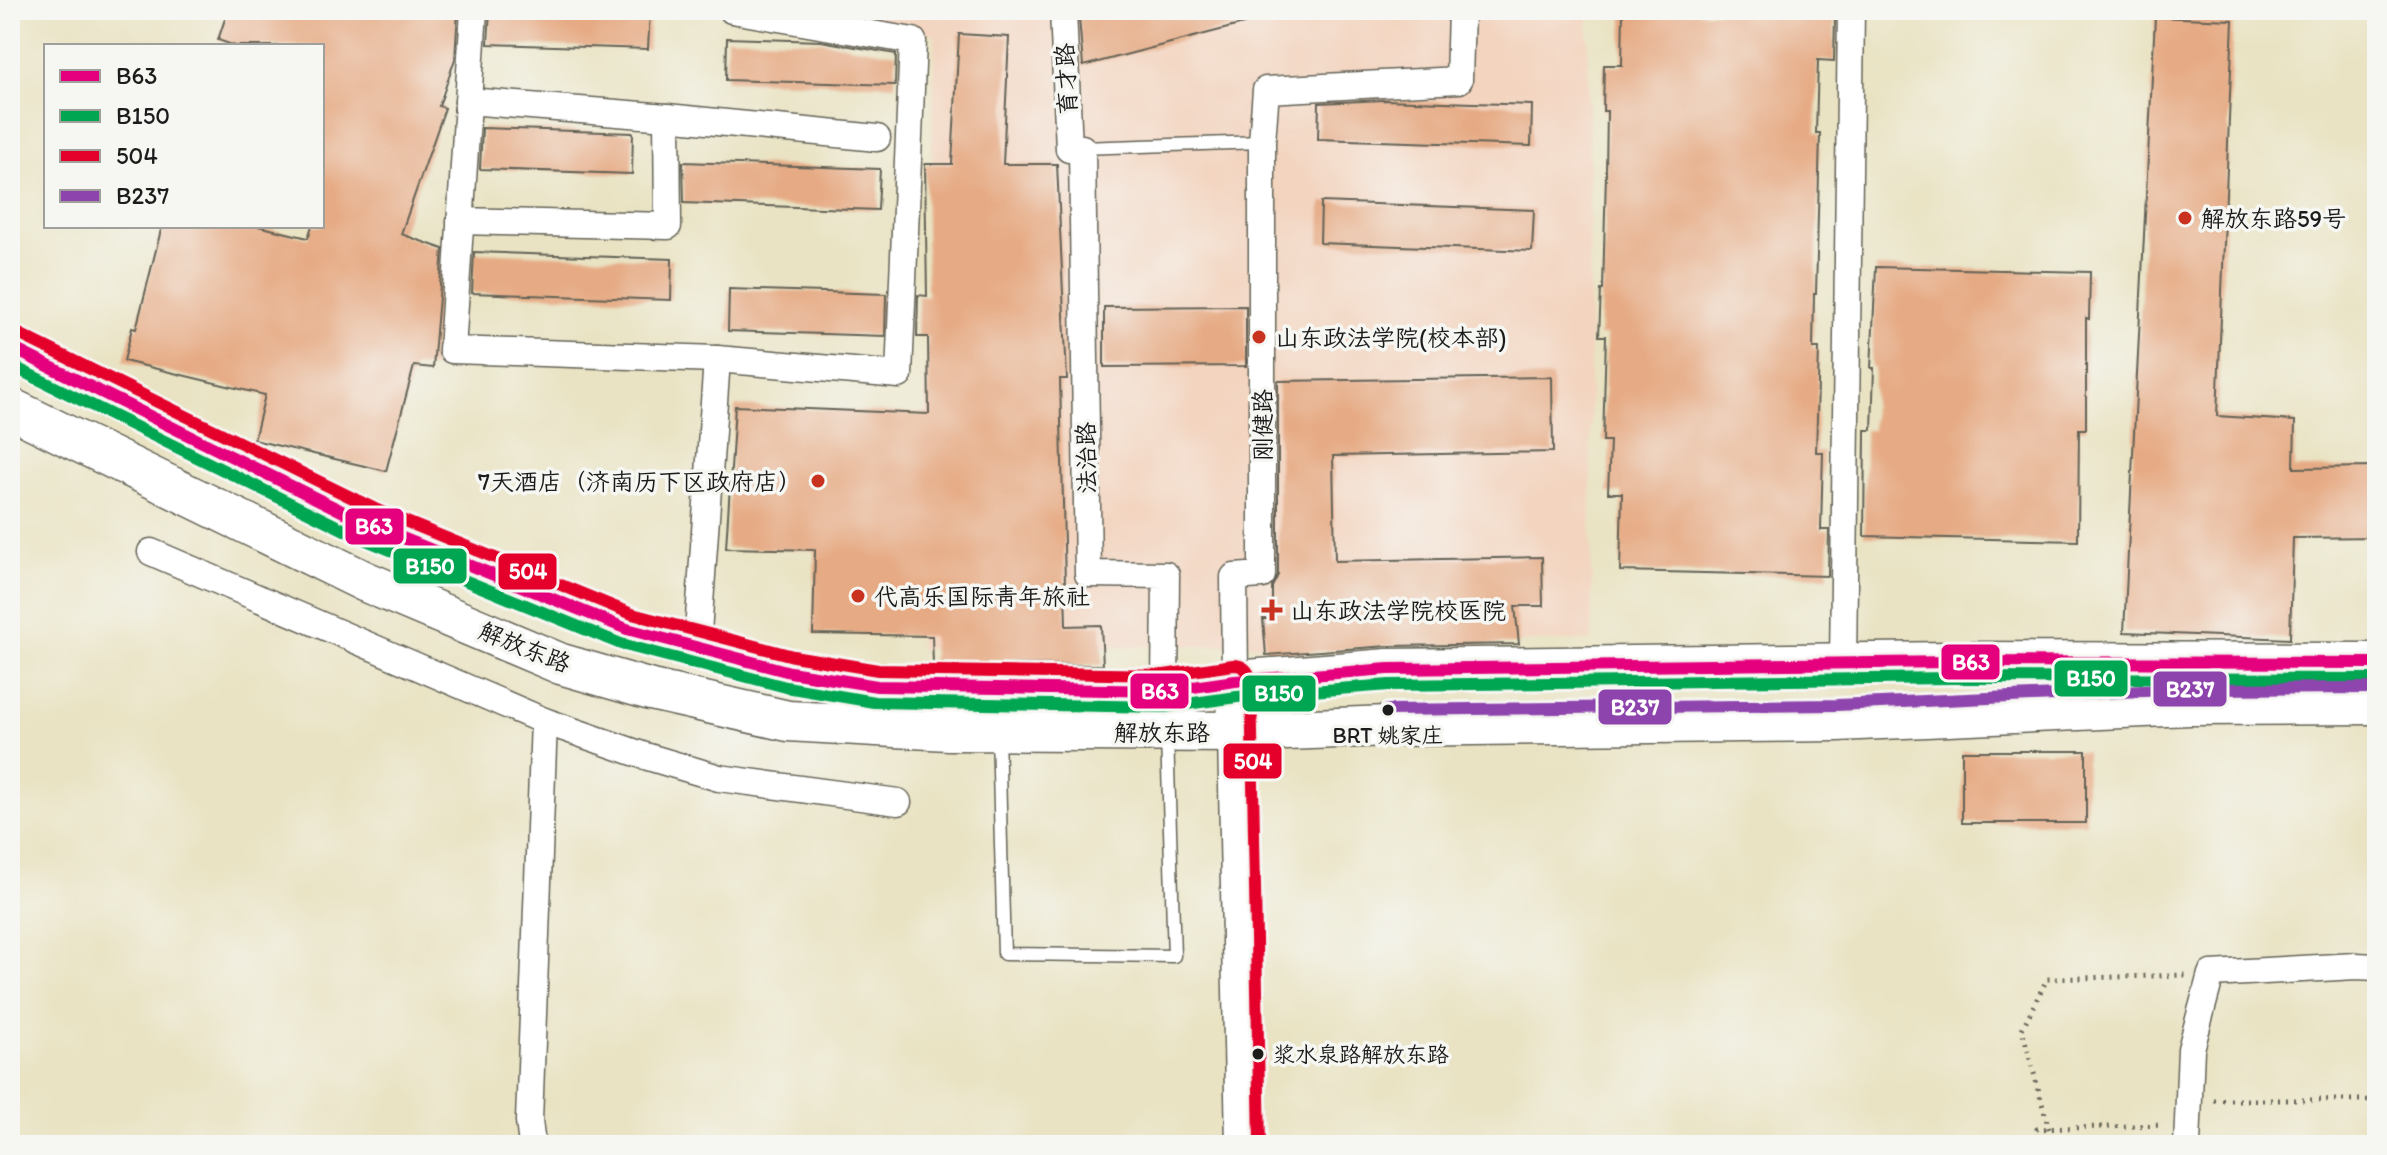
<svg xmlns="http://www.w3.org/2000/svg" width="2387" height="1155" font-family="Itim,'LXGW WenKai TC',sans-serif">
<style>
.built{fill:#f3d4bf}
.building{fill:#e6ab85}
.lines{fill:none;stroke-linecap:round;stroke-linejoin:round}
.lane-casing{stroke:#646256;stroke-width:15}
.street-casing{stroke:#646256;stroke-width:29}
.secondary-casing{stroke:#646256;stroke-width:39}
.primary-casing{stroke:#646256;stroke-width:43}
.path{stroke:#646256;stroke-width:5;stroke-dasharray:2 6;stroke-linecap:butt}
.lane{stroke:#fff;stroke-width:12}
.street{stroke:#fff;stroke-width:26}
.secondary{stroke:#fff;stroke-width:36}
.primary{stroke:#fff;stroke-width:40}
.bus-1-casing{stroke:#f6f6f2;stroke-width:18}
.bus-2-casing{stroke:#f6f6f2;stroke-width:18}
.bus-3-casing{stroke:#f6f6f2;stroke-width:18}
.bus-4-casing{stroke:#f6f6f2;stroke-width:18}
.bus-1{stroke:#e5007d;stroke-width:12}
.bus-2{stroke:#00a651;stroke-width:12}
.bus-3{stroke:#e4002b;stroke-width:12}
.bus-4{stroke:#8e44ad;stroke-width:12}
.poi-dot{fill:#c8321e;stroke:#f6f6f2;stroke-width:3}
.bus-dot{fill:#1c1c1c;stroke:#f6f6f2;stroke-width:3}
.labels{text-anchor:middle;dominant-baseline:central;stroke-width:7;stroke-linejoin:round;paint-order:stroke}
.bus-label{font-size:22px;fill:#1c1c1c;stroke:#f6f6f2}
.street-label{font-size:24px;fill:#1c1c1c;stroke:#f6f6f2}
.poi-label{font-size:24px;fill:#1c1c1c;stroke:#f6f6f2;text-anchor:start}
.line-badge{stroke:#f6f6f2;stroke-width:3}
.badge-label{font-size:22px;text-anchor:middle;font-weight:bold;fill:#fff}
</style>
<rect width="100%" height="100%" fill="#f6f6f2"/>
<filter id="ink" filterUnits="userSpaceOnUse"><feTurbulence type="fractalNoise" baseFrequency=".0125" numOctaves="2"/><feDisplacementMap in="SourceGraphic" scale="16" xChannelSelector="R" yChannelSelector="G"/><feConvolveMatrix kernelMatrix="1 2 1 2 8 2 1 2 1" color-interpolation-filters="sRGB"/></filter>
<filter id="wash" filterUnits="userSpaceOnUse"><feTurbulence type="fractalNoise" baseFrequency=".006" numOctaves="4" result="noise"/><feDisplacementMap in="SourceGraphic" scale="32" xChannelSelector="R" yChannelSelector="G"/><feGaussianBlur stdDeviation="1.8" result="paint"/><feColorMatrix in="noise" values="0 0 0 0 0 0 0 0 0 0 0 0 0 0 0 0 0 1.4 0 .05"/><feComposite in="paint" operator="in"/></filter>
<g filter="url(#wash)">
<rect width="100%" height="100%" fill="#e9e3c3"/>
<!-- built -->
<path class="built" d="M831 10H1588L1592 641 919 649 935 35Z"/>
<g id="blocks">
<!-- building -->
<g class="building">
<path d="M228 10H458L455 59 439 106 445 108 401 234 443 249 433 368 414 366 386 471 254 440 265 395 124 361 132 328 136 329 162 226H258L308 238 312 226H322V46H235L218 40Z"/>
<path d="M490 10H650L648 49 488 44Z"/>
<path d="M1108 10H1269L1270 17 1083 66 1079 17Z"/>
<path d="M1623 10 1835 15 1834 61 1818 60 1816 133H1820L1816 294H1814L1813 348H1819L1816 452H1823L1821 530H1829L1828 576 1620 571 1622 493H1608L1610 441H1603L1606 336H1599L1601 290H1603L1606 173 1607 111H1603L1604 65H1622Z"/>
<path d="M2155 17 2233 20 2217 416 2295 421 2294 468 2377 467V537L2293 538 2290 639 2124 632Z"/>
<path d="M959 34 1009 37 1003 164H1057L1067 379H1060L1066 626 1101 625 1103 665 933 664 932 636 813 634 815 550 726 548 735 406 929 414 928 337H917L918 295 927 296 925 164H952Z"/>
<path d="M727 38 821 41 896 54 895 85 726 80Z"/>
<path d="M1385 100 1532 105 1531 146 1318 139 1319 103Z"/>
<path d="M482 128 633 133 632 174 480 169Z"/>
<path d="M683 162 880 169 878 210 684 203Z"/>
<path d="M1321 202 1534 210 1532 251 1320 243Z"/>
<path d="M474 252 672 259 671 300 472 293Z"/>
<path d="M1876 267 2090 272 2089 319 2086 318V429H2079L2078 541 1864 536 1865 430H1872L1874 368H1871Z"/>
<path d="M729 289 886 294 885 336 728 331Z"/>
<path d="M1246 306V366L1104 367V307Z"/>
<path d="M1552 377 1553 452 1333 456 1335 561 1542 557 1543 606H1515L1519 644 1388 646 1266 655 1263 619H1272V587L1278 575V381Z"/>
<rect x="1962" y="751" width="124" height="72"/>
</g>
</g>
</g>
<g filter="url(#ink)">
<use href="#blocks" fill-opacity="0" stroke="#646256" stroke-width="2"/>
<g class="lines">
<!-- lane casing -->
<g class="lane-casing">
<g id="lane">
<path d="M1080 148 1262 142"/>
<path d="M998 734 1004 954 1174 956 1167 736"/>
</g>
</g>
<!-- street casing -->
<g class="street-casing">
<g id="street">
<path d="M474 10 452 350 717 359 899 375 913 41 732 10"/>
<path d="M1063 10 1069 149"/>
<path d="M468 101 667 117"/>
<path d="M1082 148 1088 574 1166 575 1165 691"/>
<path d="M460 221 668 226 667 117 877 138"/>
<path d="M151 552 544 721 529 1121 532 1145"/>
<path d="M697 647 717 359"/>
<path d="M1843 664 1851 10"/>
<path d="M1235 681 1234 577 1262 575V142L1266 90 1459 80 1461 10"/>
<path d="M544 721 645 756 719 778 898 802"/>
<path d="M2187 1145 2191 1049 2211 974 2356 966 2377 967"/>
</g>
</g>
<!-- secondary casing -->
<g class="secondary-casing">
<path id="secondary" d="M1235 681 1244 1145"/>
</g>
<!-- primary casing -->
<g class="primary-casing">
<g id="primary">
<path d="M10 347 368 524 627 629 790 672 877 686 1165 691 1235 681 1388 669 1953 662 2377 663"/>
<path d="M10 408 364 581 561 664 651 690 788 721 948 730 1235 732 1388 726 1837 721 2189 705 2377 704"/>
</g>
</g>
<!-- path -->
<g class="path">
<path d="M2214 1100H2377"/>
<path d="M2049 1129 2022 1029 2047 979 2186 975"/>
<path d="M2031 1145 2037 1129 2163 1125"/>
</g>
<!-- lane -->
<use href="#lane" class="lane"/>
<!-- street -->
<use href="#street" class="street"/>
<!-- secondary -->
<use href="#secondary" class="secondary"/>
<!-- primary -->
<use href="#primary" class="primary"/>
<!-- bus-1 casing -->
<g class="bus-1-casing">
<path id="bus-1" d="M10 347 368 524 627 629 790 672 877 686 1165 691 1235 681 1388 669 1953 662 2377 663"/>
</g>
<!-- bus-2 casing -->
<g class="bus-2-casing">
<path id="bus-2" d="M10 365 361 538 621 644 786 687 874 702 1165 707 1237 697 1389 685 1953 678 2377 679"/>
</g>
<!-- bus-3 casing -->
<g class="bus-3-casing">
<path id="bus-3" d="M17 333 375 509 632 614 793 656 878 670 1164 675 1233 665C1243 665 1249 670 1251 681L1260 1145"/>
</g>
<!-- bus-4 casing -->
<g class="bus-4-casing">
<path id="bus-4" d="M1388 710 1837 705 2188 689 2377 688"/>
</g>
<!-- bus-1 -->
<use href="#bus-1" class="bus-1"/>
<!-- bus-2 -->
<use href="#bus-2" class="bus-2"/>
<!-- bus-3 -->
<use href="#bus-3" class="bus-3"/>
<!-- bus-4 -->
<use href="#bus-4" class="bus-4"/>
</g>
</g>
<!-- markers -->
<g class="poi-dot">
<circle cx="2185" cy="218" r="8"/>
<circle cx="1259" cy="337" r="8"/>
<circle cx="818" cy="481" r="8"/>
<circle cx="858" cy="596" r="8"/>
<path d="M1268 598h8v8h8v8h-8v8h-8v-8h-8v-8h8z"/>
</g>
<g class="bus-dot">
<circle cx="1388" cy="710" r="7"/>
<circle cx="1258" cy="1054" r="7"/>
</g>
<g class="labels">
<!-- bus labels -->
<g class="bus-label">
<text x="1388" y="735">BRT 姚家庄</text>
<text x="1273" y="1054" text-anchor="start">浆水泉路解放东路</text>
</g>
<!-- street labels -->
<g class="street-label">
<text transform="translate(1066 79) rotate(-93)">育才路</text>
<text transform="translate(1262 425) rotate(-90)">刚健路</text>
<text transform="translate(1086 458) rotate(-91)">法治路</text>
<text transform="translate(525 647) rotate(22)">解放东路</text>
<text x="1162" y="732">解放东路</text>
</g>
<!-- poi labels -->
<g class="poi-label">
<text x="2201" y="218">解放东路59号</text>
<text x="1275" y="337">山东政法学院(校本部)</text>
<text x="802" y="481" text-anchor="end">7天酒店（济南历下区政府店）</text>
<text x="874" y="596">代高乐国际青年旅社</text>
<text x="1290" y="610">山东政法学院校医院</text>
</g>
</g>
<g class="line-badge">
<rect x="344" y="507" width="61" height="39" rx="8" fill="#e5007d"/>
<rect x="392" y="547" width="76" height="38" rx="8" fill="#00a651"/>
<rect x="497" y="552" width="61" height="39" rx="8" fill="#e4002b"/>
<rect x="1940" y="643" width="61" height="38" rx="8" fill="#e5007d"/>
<rect x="2053" y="659" width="76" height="39" rx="8" fill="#00a651"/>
<rect x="2152" y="670" width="76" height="38" rx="8" fill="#8e44ad"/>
<rect x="1129" y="672" width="61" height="38" rx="8" fill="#e5007d"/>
<rect x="1241" y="674" width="76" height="39" rx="8" fill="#00a651"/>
<rect x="1597" y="688" width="76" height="38" rx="8" fill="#8e44ad"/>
<rect x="1222" y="742" width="61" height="38" rx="8" fill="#e4002b"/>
</g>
<g class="badge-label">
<text x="374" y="534">B63</text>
<text x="430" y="574">B150</text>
<text x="528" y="579">504</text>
<text x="1971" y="670">B63</text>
<text x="2091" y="686">B150</text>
<text x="2190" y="697">B237</text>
<text x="1160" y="699">B63</text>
<text x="1279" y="701">B150</text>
<text x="1635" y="715">B237</text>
<text x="1253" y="769">504</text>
</g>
<!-- margin -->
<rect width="2387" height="1155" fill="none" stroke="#f6f6f2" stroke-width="40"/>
<!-- legend -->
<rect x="44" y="44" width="280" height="184" fill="#f6f6f2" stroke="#9f9f9c" stroke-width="2"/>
<rect x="60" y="70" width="40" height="12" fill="#e5007d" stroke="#9f9f9c" stroke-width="2"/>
<text x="116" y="84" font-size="24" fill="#1c1c1c">B63</text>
<rect x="60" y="110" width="40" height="12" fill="#00a651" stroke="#9f9f9c" stroke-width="2"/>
<text x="116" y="124" font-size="24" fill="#1c1c1c">B150</text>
<rect x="60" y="150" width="40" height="12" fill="#e4002b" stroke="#9f9f9c" stroke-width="2"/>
<text x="116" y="164" font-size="24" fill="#1c1c1c">504</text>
<rect x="60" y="190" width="40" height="12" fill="#8e44ad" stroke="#9f9f9c" stroke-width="2"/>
<text x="116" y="204" font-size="24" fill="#1c1c1c">B237</text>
</svg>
